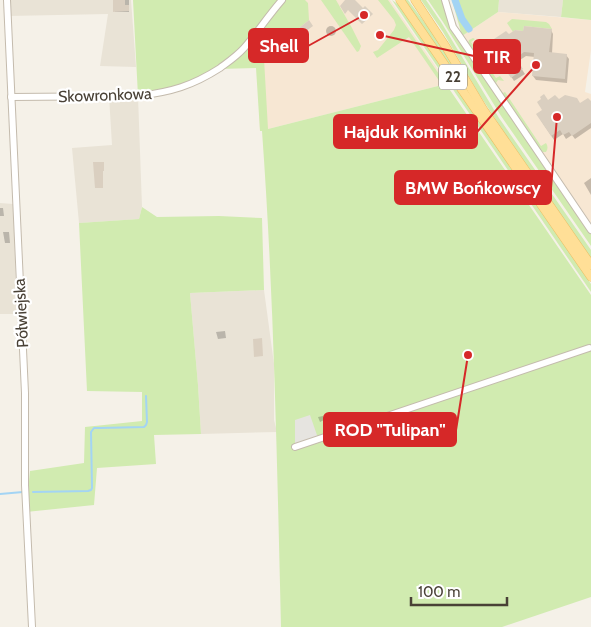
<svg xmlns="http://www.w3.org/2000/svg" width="591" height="627" font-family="Cabin,sans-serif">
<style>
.residential{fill:#e9e3d6}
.commercial{fill:#f7e7d3}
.green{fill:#d1ebb0}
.parking{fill:#e6e4e0}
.shadow{fill:#0003}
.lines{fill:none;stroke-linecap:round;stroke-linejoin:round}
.stream{stroke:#a3d4f4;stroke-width:2}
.canal{stroke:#a3d4f4;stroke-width:7}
.building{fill:#dacfc0}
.minor-casing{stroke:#c4bbad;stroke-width:8}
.major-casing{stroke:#e9bd62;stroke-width:9}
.minor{stroke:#fff;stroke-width:6}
.major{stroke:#ffdf97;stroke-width:8}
.labels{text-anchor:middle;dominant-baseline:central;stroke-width:4.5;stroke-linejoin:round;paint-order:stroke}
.shield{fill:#fff;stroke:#807a72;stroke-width:1}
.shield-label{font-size:15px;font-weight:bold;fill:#494136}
.street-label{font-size:16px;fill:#494136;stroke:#fff}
.leader{fill:none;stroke:#d62828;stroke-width:2}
.callout-dot{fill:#d62828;stroke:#fff;stroke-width:2}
.callout{fill:#d62828;stroke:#d62828;stroke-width:2}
.callout-label{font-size:18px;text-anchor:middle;font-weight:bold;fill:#fff}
</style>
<rect width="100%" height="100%" fill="#f5f1e8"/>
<!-- residential -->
<g class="residential">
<path d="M7 0H131L136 67 100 66 108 14 8 16Z"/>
<path d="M499 0H563L561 17 498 12Z"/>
<path d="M109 96H138L142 207 139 219 79 223 72 148 112 145Z"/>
<path d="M0 203 13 204 17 314H0Z"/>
<path d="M264 290 274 364V420L277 432 201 434 198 385 190 293Z"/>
</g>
<!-- commercial -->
<g class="commercial">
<path d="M282 0H390L448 84 442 85 260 131 256 33Z"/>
<path d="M498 12 591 20V50L585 92 591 94V223L462 36Z"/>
</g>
<!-- green -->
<g class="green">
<path d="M133 0H278L279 7 285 0H305L308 3 309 20 294 32 303 43 300 48 286 53 278 48 270 38 263 41 268 129 442 85 409 37 377 58 373 52 378 50 394 30 396 25 394 20 378 0H388L591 295V597L502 627H281C277 462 274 296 262 131H260L256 68 218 69 206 77 138 96Z"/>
<path d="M321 0H336L352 28 361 46 359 51 357 52Z"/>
<path d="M392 0 399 5 591 284V292Z"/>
<path d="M405 0H408L436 38 471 94 470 95Z"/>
<path d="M421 0H426L441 22 499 118 591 250V258L514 147 479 94 443 32Z"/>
<path d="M428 0H442L456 36 591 234V246L501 116 443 22Z"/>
<path d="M452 0H499L498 12 462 36Z"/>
<path d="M563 0H591V20L561 17Z"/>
<path d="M512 19 546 22 549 24 552 29 524 26 523 31 515 30 513 32 507 23Z"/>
<path d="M473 38 475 39 471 42 496 78 500 76 504 81 498 80 496 83 503 93 505 92 541 146 546 143C548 146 548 149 546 152H543L540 150 468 43 469 40Z"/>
<path d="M142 207 157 217 219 216 262 218 264 290 190 293 198 385 201 434 154 435 156 464 97 468 94 505 26 512 30 471 84 463 85 427 142 421V392L87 391 79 223 139 219Z"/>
</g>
<!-- parking -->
<path class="parking" d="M310 415 318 438 295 445V420Z"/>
<!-- shadow -->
<g class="shadow">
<path d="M114 0H129V12H115Z"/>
<circle cx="331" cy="31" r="5"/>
<path d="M551 30 553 34 552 54 566 55 569 59 567 83 536 80 533 76 535 57 526 56 517 62 525 74 514 81 496 53 508 36Z"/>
<path d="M547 101H558L580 105 591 104V128L575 139 572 135 566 139 563 134 554 140 540 119Z"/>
<path d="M591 178V195L584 183Z"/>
<path d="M0 208H3L4 216H0Z"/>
<path d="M3 232H9L10 243H5Z"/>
<path d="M225 331 226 338 218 339 216 332Z"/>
<path d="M323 416 324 420 320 422 318 417Z"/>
</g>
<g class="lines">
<!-- stream -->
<g class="stream">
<path d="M33 492 88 491 91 490 92 488 91 432 94 428H99L144 427 146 425 147 422 146 396"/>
<path d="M0 494 23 492"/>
</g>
<!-- canal -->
<path class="canal" d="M455 0 462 19 469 29"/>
</g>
<!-- building -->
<g class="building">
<path d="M113 0H125V5H129V11L113 12Z"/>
<path d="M345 0H355L363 8 365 6 373 14 362 24 348 10 345 14 340 6Z"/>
<path d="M309 20 313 26 298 37 294 32Z"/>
<path d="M524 26 552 29 549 52 567 54 565 79 532 76 534 53 524 52 516 58 523 69 511 78 494 53 491 47 495 42 494 39 506 31 509 34 515 30 523 31Z"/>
<path d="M544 94 548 100 555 95 559 99 565 95 577 98 580 103 588 98 591 101V123L572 136 569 132 563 135 560 130 551 136 536 114 542 110 537 102 541 99 540 97Z"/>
<path d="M93 162H104V171H103V188H95Z"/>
<path d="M262 338 263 356 254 357 253 339Z"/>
</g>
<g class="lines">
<!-- minor casing -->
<g class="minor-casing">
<g id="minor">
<path d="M7 0 25 393V485L32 627"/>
<path d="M445 0 453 27 458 34 591 230"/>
<path d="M11 97 138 96C171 92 192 86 220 68 228 62 237 56 244 48 257 33 268 16 282 0"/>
<path d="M295 447 589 348"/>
</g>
</g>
<!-- major casing -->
<g class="major-casing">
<g id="major">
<path d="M400 0 591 277"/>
<path d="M415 0 446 47 483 109 591 265"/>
</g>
</g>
<!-- minor -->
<use href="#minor" class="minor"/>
<!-- major -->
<use href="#major" class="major"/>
</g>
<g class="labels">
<!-- shield labels -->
<rect class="shield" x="439" y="64.5" width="28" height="25" rx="4"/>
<g class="shield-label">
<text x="453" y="77">22</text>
</g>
<!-- street labels -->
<g class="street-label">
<text transform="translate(105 95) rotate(-2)">Skowronkowa</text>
<text transform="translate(21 313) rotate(-93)">Półwiejska</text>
</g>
</g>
<!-- callouts -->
<path class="leader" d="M364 15L308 46M380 35L474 56M536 65L477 132M557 117L551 188M468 355L456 430"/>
<g class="callout-dot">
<circle cx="364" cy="15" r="5"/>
<circle cx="380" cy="35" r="5"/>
<circle cx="536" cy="65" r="5"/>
<circle cx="557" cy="117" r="5"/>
<circle cx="468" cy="355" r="5"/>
</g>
<g class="callout">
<rect x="249" y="29" width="59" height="33" rx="5"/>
<rect x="474" y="40" width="46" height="33" rx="5"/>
<rect x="334" y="115" width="143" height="33" rx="5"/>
<rect x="395" y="171" width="156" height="33" rx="5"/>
<rect x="324" y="413" width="132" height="33" rx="5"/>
</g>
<g class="callout-label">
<text x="279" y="52">Shell</text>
<text x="497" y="63">TIR</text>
<text x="405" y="138">Hajduk Kominki</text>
<text x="473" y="194">BMW Bońkowscy</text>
<text x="390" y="436">ROD "Tulipan"</text>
</g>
<!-- scale -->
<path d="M411 597v8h96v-8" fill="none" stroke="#494136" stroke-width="2.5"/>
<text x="418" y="597" font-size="15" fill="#494136" stroke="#ffffff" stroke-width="4" paint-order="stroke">100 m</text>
</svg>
